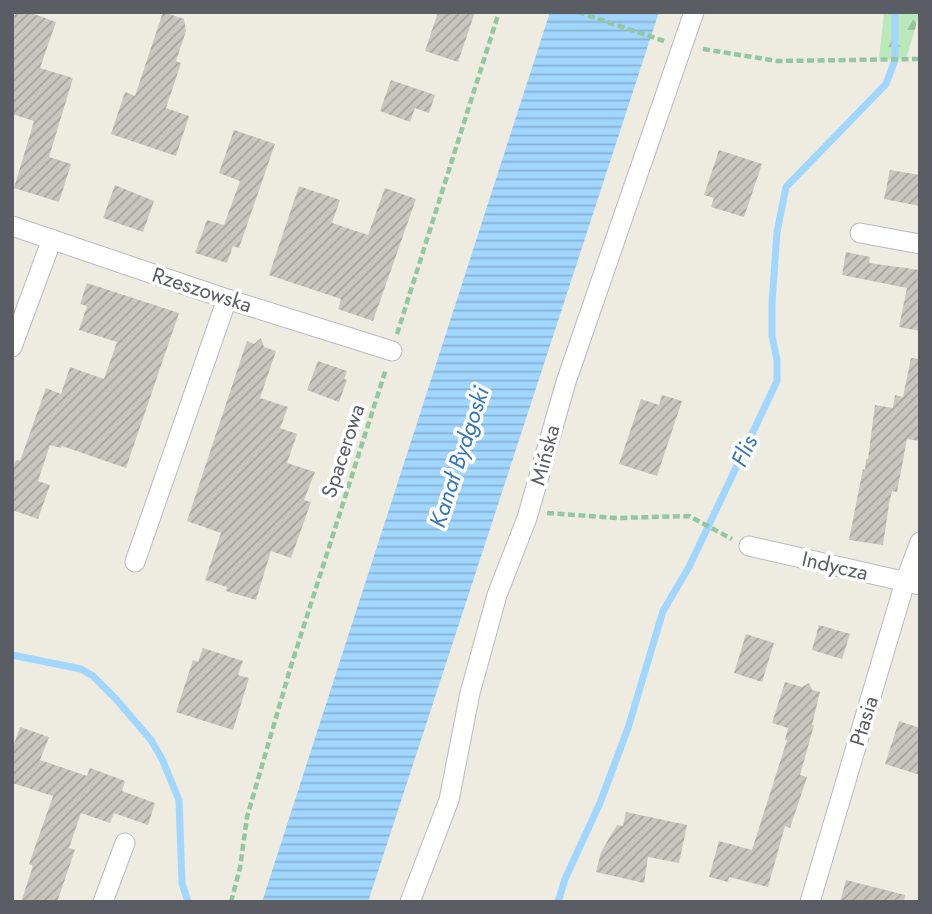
<svg xmlns="http://www.w3.org/2000/svg" width="932" height="914" font-family="Jost,sans-serif">
<style>
.forest{fill:url(#forest-firs)}
.water{fill:url(#water-rules)}
.lines{fill:none;stroke-linecap:round;stroke-linejoin:round}
.stream{stroke:#a1d6ff;stroke-width:7}
.building{fill:url(#building-hatch)}
.street-casing{stroke:#b7babf;stroke-width:21}
.path{stroke:#92c7a1;stroke-width:4.5;stroke-dasharray:7 3.5;stroke-linecap:butt}
.street{stroke:#fff;stroke-width:19}
.labels{text-anchor:middle;dominant-baseline:central;stroke-width:7;stroke-linejoin:round;paint-order:stroke}
.street-label{font-size:21px;fill:#5a5e64;stroke:#fff}
.water-label{font-size:23px;font-style:italic;fill:#3576b9;stroke:#fff}
</style>
<defs>
<pattern id="forest-firs" width="22" height="20" patternUnits="userSpaceOnUse" patternTransform="scale(1.75)"><rect width="22" height="20" fill="#bbe8bb"/><path d="M5 1l3.5 6h-7zM16 11l3.5 6h-7z" fill="#9bbf9c"/></pattern>
<pattern id="water-rules" width="6" height="5" patternUnits="userSpaceOnUse" patternTransform="scale(1.75)"><rect width="6" height="5" fill="#a1d6ff"/><path d="M0 2.5h6" fill="none" stroke="#86b1d2"/></pattern>
<pattern id="building-hatch" width="6" height="6" patternUnits="userSpaceOnUse" patternTransform="scale(1.75)"><rect width="6" height="6" fill="#c9c6be"/><path d="M-1 1l2-2M0 6l6-6M5 7l2-2" fill="none" stroke="#a6a49e"/></pattern>
</defs>
<rect width="100%" height="100%" fill="#eeebe1"/>
<!-- forest -->
<path class="forest" d="M884 12H920L906 59H879Z"/>
<!-- water -->
<path class="water" d="M550 12H659L368 902H262Z"/>
<g class="lines">
<!-- stream -->
<g class="stream">
<path d="M12 655 81 669 93 676 115 698 151 740 162 759 179 800 182 883 188 902"/>
<path d="M558 902 565 879 600 803 628 728 663 611 689 567 777 381V360L772 336V303L777 232 786 187 886 84 895 60V12"/>
</g>
</g>
<!-- building -->
<g class="building">
<path d="M12 12H28L56 22 40 68 73 78 49 157 71 164 59 202 14 188 34 121 12 114Z"/>
<path d="M163 12 184 19 186 31 176 61 181 63 166 108 189 116 176 156 111 134 125 92 135 96Z"/>
<path d="M438 12H475L458 62 425 51Z"/>
<path d="M391 80 435 95 429 113 415 108 410 122 380 111Z"/>
<path d="M234 130 275 144 239 248 233 246 227 263 195 253 207 220 224 225 240 181 219 173Z"/>
<path d="M719 150 762 164 744 217 711 207 714 198 704 195Z"/>
<path d="M890 170 920 175V206L884 199Z"/>
<path d="M115 185 154 201 143 232 103 218Z"/>
<path d="M299 186 340 200 332 223 368 235 385 188 416 199 373 321 338 309 341 299 269 275Z"/>
<path d="M846 252 870 257 869 263 920 270V331L899 327 907 288 842 275Z"/>
<path d="M87 283 179 313 126 468 62 446 61 448 50 445 38 481 50 485 38 519 12 510V471L16 460 20 461 46 388 61 394 70 367 104 379 117 342 79 330 87 306 80 304Z"/>
<path d="M261 338 264 347 276 351 260 398 288 407 280 428 297 434 287 463 315 472 304 500 311 502 291 558 271 551 256 600 226 591 227 587 205 580 221 533 187 521 247 341 254 344Z"/>
<path d="M911 358 920 359V441L907 439 897 492 892 491 889 504 883 545 849 540 863 469 865 470 866 459H868L875 405 893 408 895 395 903 397Z"/>
<path d="M318 361 347 371 344 379 347 380 339 402 307 390Z"/>
<path d="M662 395 682 401 657 476 619 464 641 399 659 405Z"/>
<path d="M819 625 850 634 842 659 812 650Z"/>
<path d="M746 634 774 643 762 682 734 673Z"/>
<path d="M203 648 243 661 238 675 249 678 233 730 176 712 193 660 198 662Z"/>
<path d="M785 682 802 687 809 683 812 690 820 692 812 725H814L800 775 807 777 790 828 785 826 768 887 729 877 728 882 709 877 719 841 752 850 787 740H785L788 728 772 723Z"/>
<path d="M899 721 920 728V775L885 764Z"/>
<path d="M20 727 49 737 40 760 87 776 90 768 125 781 122 791 155 803 148 825 114 813 110 823 81 813 69 848 75 850 57 902H21L33 866 29 864 53 796 12 783V750Z"/>
<path d="M626 812 687 825 679 863 648 857 644 883 596 872 601 852 617 825 623 826Z"/>
<path d="M846 880 905 895 904 902H840Z"/>
</g>
<g class="lines">
<!-- street casing -->
<g class="street-casing">
<g id="street">
<path d="M12 226 227 299 392 351"/>
<path d="M860 233 920 244"/>
<path d="M12 347 52 239"/>
<path d="M749 546 920 585"/>
<path d="M135 562 227 299"/>
<path d="M103 902 125 843"/>
<path d="M410 902 449 800 470 693 497 595 527 518 566 382 694 12"/>
<path d="M810 902 905 582 920 542"/>
</g>
</g>
<!-- path -->
<g class="path">
<path d="M578 12 664 41"/>
<path d="M703 49 777 61 920 59"/>
<path d="M397 334 499 12"/>
<path d="M547 513 617 518 689 516 732 539"/>
<path d="M231 902 240 868 247 817 291 666 386 369"/>
</g>
<!-- street -->
<use href="#street" class="street"/>
</g>
<g class="labels">
<!-- street labels -->
<g class="street-label">
<text transform="translate(202 290) rotate(18)">Rzeszowska</text>
<text transform="translate(343 451) rotate(-72)">Spacerowa</text>
<text transform="translate(545 455) rotate(-75)">Mińska</text>
<text transform="translate(835 566) rotate(13)">Indycza</text>
<text transform="translate(864 721) rotate(-73)">Ptasia</text>
</g>
<!-- water labels -->
<g class="water-label">
<text transform="translate(744 451) rotate(-65)">Flis</text>
<text transform="translate(459 457) rotate(-72)">Kanał Bydgoski</text>
</g>
</g>
<!-- border -->
<rect width="932" height="914" fill="none" stroke="#5a5e64" stroke-width="28"/>
</svg>
